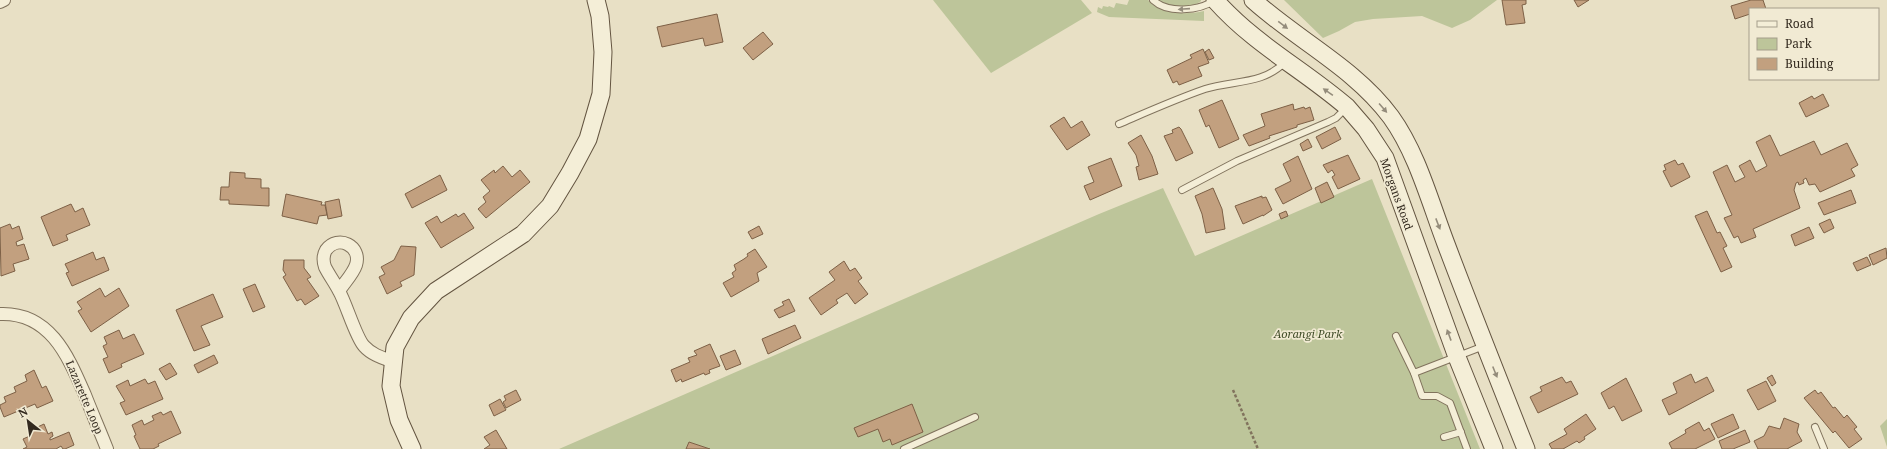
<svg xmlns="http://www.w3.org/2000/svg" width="1887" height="449" font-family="'Noto Serif',serif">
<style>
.green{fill:#bdc59a}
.building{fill:#c2a07f;stroke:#7d6046}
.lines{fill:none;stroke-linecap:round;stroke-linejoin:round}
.lane-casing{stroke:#81735d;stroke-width:8}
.street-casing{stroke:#81735d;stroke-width:14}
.secondary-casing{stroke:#635440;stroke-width:19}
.path{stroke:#81735d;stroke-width:2.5;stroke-dasharray:3 2;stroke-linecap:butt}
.lane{stroke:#f4eed7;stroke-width:6}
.street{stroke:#f4eed7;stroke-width:12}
.secondary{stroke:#f4eed7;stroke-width:17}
.oneway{fill:#948c7b}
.labels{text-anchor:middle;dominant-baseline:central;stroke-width:3.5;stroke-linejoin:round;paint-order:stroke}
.street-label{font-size:11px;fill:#332a1f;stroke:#f1ead3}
.park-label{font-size:11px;font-style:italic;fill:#414d28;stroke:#f1ead3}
</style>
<rect width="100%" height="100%" fill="#e8e0c5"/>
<!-- green -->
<g class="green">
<path d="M933 0H1081L1092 13 991 73Z"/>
<path d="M1129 0H1148C1160 15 1186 15 1204 11V21L1109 17 1097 12 1098 7 1102 9 1103 6 1108 7 1109 6 1114 8 1116 3 1127 5Z"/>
<path d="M1159 0H1201V1C1192 9 1169 7 1159 0Z"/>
<path d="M1284 0H1497L1470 20 1452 28 1422 16 1373 19 1355 22 1339 31 1323 38Z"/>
<path d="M1372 179 1480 449H559L1099 214 1163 188 1195 256Z"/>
<path d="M1887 419V447L1880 426Z"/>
</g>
<!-- building -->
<g class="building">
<path d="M1502 0H1526V4L1522 5 1525 23 1506 25Z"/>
<path d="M1574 0H1589L1578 7Z"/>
<path d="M1751 0H1763L1766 9H1750V14L1735 19 1731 6Z"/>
<path d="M717 14 723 42 705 46 703 38 662 47 657 27Z"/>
<path d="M763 32 773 44 753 60 743 48Z"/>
<path d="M1203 49 1209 63 1198 67 1202 76 1179 85 1177 81 1173 83 1167 70 1192 58 1190 55Z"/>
<path d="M1209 49 1214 58 1209 60 1205 52Z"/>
<path d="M1823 94 1829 106 1806 117 1799 103 1812 96 1814 99Z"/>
<path d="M1222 100 1239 139 1219 148 1209 125 1206 127 1199 110Z"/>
<path d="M1293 104 1294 110 1304 107 1305 109 1310 107 1314 120 1297 125V127L1269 136 1270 138 1249 146 1243 135 1265 126 1261 114Z"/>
<path d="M1064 117 1071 128 1082 121 1090 135 1067 150 1050 126Z"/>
<path d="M1179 127 1181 129 1193 153 1176 161 1164 136 1173 133 1172 130Z"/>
<path d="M1335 127 1341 139 1322 149 1316 137Z"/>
<path d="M1141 135 1152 156 1158 174 1139 180 1136 167 1139 166 1136 155 1128 143Z"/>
<path d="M1770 135 1780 156 1814 141 1821 155 1847 143 1858 165 1851 169 1855 176 1820 192 1815 184 1809 185 1806 178 1803 180 1804 183 1799 185 1798 182 1796 183 1794 190 1800 208 1753 229 1756 237 1741 243 1738 236 1734 238 1724 218 1732 215 1713 172 1727 165 1735 182 1745 177 1739 166 1750 160 1756 172 1767 166 1756 142Z"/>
<path d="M1308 139 1312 147 1303 151 1300 144Z"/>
<path d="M1348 155 1360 179 1338 189 1332 177 1335 175 1332 170 1328 173 1323 165Z"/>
<path d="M1298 156 1312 189 1283 204 1275 189 1291 181 1283 164Z"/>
<path d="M1111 158 1122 186 1090 200 1084 186 1094 182 1088 167Z"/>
<path d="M1675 160 1678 165 1683 163 1690 177 1671 187 1663 171 1666 170 1664 165Z"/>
<path d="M503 166 512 177 520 170 530 182 486 218 478 209 486 202 483 197 490 191 481 180 494 170 495 173Z"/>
<path d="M230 172 245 173V178L261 179V188H269V206L229 204V200H220L221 187H229Z"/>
<path d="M440 175 447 190 412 208 405 194Z"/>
<path d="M1327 182 1334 197 1321 203 1315 188Z"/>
<path d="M1213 188 1222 209 1225 229 1206 233 1202 214 1195 196Z"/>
<path d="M1851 190 1856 203 1824 215 1818 203Z"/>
<path d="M286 194 322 202 321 205H325L327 215 319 216 317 224 282 216Z"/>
<path d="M1262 196V198L1266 197 1272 210 1263 216V215L1243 224 1235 206Z"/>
<path d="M339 199 342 216 328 219 325 202Z"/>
<path d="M71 204 75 212 83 208 90 225 66 235 68 240 53 246 41 217Z"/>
<path d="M1286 211 1288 216 1281 219 1279 214Z"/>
<path d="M1707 211 1717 233 1720 232 1727 246 1723 248 1732 267 1721 272 1695 216Z"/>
<path d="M464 213 474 228 441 248 425 223 437 216 441 223 456 214 458 217Z"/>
<path d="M1830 219 1834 228 1824 233 1819 224Z"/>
<path d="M10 224 12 229 19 226 23 239 16 242 17 246 24 244 29 259 13 264 15 271 1 276 0 228Z"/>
<path d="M759 226 763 234 752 239 748 232Z"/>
<path d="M1809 227 1814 238 1795 246 1791 235Z"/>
<path d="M401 246 416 247 414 275 400 282 402 286 387 294 379 277 385 274 381 267 394 260Z"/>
<path d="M1886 248 1887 258 1873 265 1869 255Z"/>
<path d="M755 249 767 267 757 273 759 281 731 297 723 283 734 277 732 273 736 270 734 265 744 259 748 256 747 254Z"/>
<path d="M93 252 96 260 104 257 109 270 72 286 66 273 69 272 65 264Z"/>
<path d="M1867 257 1871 265 1857 271 1853 263Z"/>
<path d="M284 260H304V268L311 277 307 279 319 296 305 305 301 299 297 301 283 277 286 275 283 270Z"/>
<path d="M844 261 850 271 855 268 862 278 858 281 868 294 855 304 847 293 836 300 838 303 821 315 809 298 835 280 829 272Z"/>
<path d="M255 284 265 307 253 312 243 289Z"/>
<path d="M100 288 105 297 119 288 129 306 91 332 78 311 82 309 77 302Z"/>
<path d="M213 294 223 317 201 326 210 345 194 351 176 310Z"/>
<path d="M789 299 795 311 779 318 774 310 784 305 782 302Z"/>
<path d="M795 325 801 338 768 354 762 339Z"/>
<path d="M119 330 123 339 134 334 144 354 121 364 122 367 109 373 103 359 108 357 103 346 107 344 104 337Z"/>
<path d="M710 344 720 366 709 370 710 373 705 375 704 373 682 382 681 379 676 382 671 370 690 362 688 358 697 355 694 351Z"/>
<path d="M735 350 741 364 726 370 720 356Z"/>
<path d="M214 355 218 363 198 373 194 365Z"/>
<path d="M170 363 177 374 166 380 159 369Z"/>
<path d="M34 370 42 388 46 386 53 401 37 408 35 404 4 417 0 407V405L6 402 4 397 16 392 14 387 27 381 25 375Z"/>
<path d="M1691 374 1695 383 1707 377 1714 391 1669 415 1662 400 1677 393 1673 383Z"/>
<path d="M1772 375 1776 383 1772 386 1767 378Z"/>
<path d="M1562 377 1566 383 1571 381 1578 394 1538 413 1530 397 1542 391 1540 387Z"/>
<path d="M1626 378 1642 411 1622 421 1614 406 1609 409 1601 393Z"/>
<path d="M145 379 148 384 155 381 163 399 126 415 120 403 125 401 116 386 128 380 130 386Z"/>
<path d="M1766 381 1776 401 1758 410 1747 390Z"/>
<path d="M516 390 521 400 506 408 503 402 506 400 504 396Z"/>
<path d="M1815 390 1818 394 1821 392 1833 408 1835 407 1844 418 1847 415 1857 427 1854 429 1862 439 1849 448 1835 431 1833 433 1804 398Z"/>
<path d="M500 399 506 410 494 416 489 405Z"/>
<path d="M912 404 923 432 892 445 890 439 883 442 878 429 858 437 854 428Z"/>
<path d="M171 411 181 433 158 444 159 446 153 449H140L134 436 136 435 132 425 142 420 144 425 154 420 152 416 161 412 163 415Z"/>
<path d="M1586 414 1596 429 1584 437 1585 439 1579 443 1577 441 1563 449H1552L1549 444 1567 434 1564 429Z"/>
<path d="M1733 414 1739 428 1718 438 1711 424Z"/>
<path d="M1784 418 1799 424 1797 432 1802 441 1787 449H1758L1754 441 1764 436 1769 426 1780 429Z"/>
<path d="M1699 422 1704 431 1709 428 1715 439 1695 449H1672L1669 443 1686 433 1685 430Z"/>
<path d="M44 424 48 434 52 432 53 436 50 438V440L69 432 74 445 65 449H63L61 446 56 449H23L27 447 23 439 32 435 29 431Z"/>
<path d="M496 430 507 449H484L490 445 484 437Z"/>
<path d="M1745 430 1750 442 1733 449H1722L1719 441Z"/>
<path d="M689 442 710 449H686Z"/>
</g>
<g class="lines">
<!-- lane casing -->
<g class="lane-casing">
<g id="lane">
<path d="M1153 0C1168 14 1199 11 1215 0"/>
<path d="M1119 124C1147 112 1176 99 1205 89 1233 80 1263 85 1285 62"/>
<path d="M1182 190 1237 161 1328 122 1336 118 1346 108"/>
<path d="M1396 336 1414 373 1484 346"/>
<path d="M1414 373 1422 396H1437L1450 403 1467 449"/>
<path d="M1815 427 1824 449"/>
<path d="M1444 437 1461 432"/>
<path d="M904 449 975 417"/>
</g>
</g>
<!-- street casing -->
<g class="street-casing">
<g id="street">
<path d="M0 2 4 0"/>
<path d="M339 291C344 283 353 274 356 265 362 246 338 234 326 250 323 255 323 261 325 267 329 275 335 283 339 291 346 303 356 338 364 346 372 355 383 358 394 362"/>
<path d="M0 314C50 312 68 356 85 395 92 413 100 431 107 449"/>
</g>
</g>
<!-- secondary casing -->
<g class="secondary-casing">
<g id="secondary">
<path d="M1215 0C1255 45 1303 69 1347 107L1366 129 1385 158 1457 357 1494 449"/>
<path d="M1253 0C1297 40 1355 68 1391 117 1417 153 1430 202 1446 244 1472 313 1499 381 1526 449"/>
<path d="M412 449 399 420 391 386 395 347 411 318 436 291 523 234 550 206 570 173 588 139 601 94 603 52 600 16 596 0"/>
</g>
</g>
<!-- path -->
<path class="path" d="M1233 390 1258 449"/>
<!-- lane -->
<use href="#lane" class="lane"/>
<!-- street -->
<use href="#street" class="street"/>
<!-- secondary -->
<use href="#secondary" class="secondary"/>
</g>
<!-- one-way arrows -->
<defs><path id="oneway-solid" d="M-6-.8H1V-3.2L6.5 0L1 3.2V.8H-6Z"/></defs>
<g class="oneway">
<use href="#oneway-solid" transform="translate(1184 9) rotate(176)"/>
<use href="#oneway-solid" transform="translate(1283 25) rotate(37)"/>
<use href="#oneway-solid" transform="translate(1328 92) rotate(-145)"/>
<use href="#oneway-solid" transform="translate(1383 108) rotate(49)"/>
<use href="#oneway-solid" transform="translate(1438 224) rotate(69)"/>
<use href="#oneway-solid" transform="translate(1449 335) rotate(-110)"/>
<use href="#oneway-solid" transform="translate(1495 372) rotate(68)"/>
</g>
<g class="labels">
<!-- street labels -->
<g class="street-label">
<text transform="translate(1397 194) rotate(70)">Morgans Road</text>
<text transform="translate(85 397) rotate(67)">Lazarette Loop</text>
</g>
<!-- park labels -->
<g class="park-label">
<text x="1308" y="333">Aorangi Park</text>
</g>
</g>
<!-- legend -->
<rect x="1749" y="8" width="130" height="72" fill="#f1ead3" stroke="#a59d8b"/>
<rect x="1757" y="21" width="20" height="6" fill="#f4eed7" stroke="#a59d8b"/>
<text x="1785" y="28" font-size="12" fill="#332a1f">Road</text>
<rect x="1757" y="38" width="20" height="12" fill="#bdc59a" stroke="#a59d8b"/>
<text x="1785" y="48" font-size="12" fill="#332a1f">Park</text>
<rect x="1757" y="58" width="20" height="12" fill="#c2a07f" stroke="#a59d8b"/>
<text x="1785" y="68" font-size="12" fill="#332a1f">Building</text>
<!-- north arrow -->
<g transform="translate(28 421) rotate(330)" stroke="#f1ead3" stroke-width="3" paint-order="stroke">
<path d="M0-3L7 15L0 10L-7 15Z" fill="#332a1f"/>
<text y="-6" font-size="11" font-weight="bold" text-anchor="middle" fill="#332a1f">N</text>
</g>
</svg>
